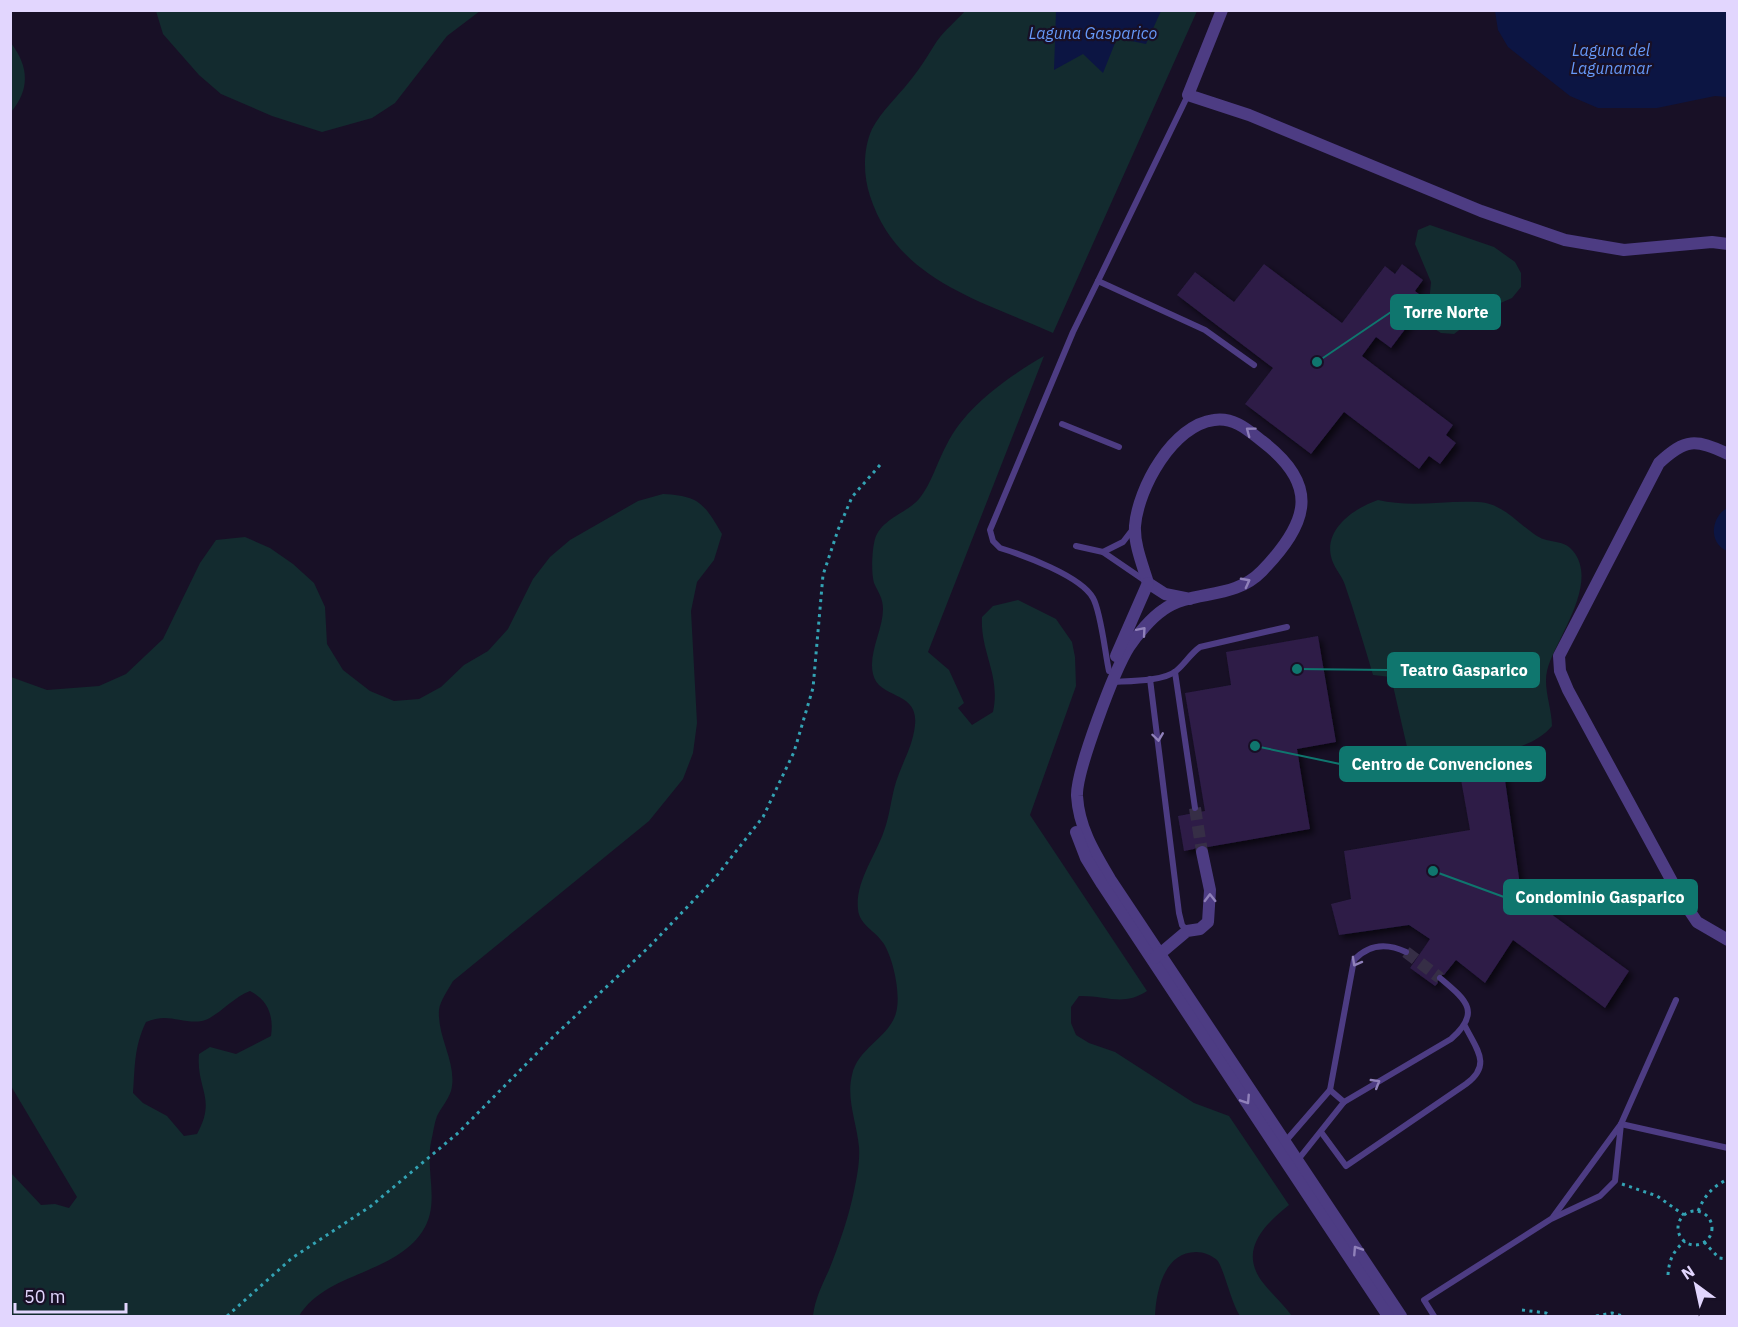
<svg xmlns="http://www.w3.org/2000/svg" width="1738" height="1327" font-family="'IBM Plex Sans',sans-serif">
<style>
.green{fill:#132b2f;fill-rule:evenodd}
.water{fill:#0c1543}
.building{fill:#2d1c46;filter:url(#shadow)}
.lines{fill:none;stroke-linecap:round;stroke-linejoin:round}
.street-tunnel{stroke:#362e46;stroke-width:12;stroke-dasharray:12 6;stroke-linecap:butt}
.path{stroke:#33a3b4;stroke-width:3;stroke-dasharray:3 4.5;stroke-linecap:butt}
.lane{stroke:#4d3c83;stroke-width:6}
.street{stroke:#4d3c83;stroke-width:12}
.oneway{stroke:#9081ba}
.labels{text-anchor:middle;dominant-baseline:central;stroke-width:4.5;stroke-linejoin:round;paint-order:stroke}
.water-label{font-size:16px;font-style:italic;fill:#679afa;stroke:#181026}
.leader{fill:none;stroke:#0f766e;stroke-width:2}
.callout-dot{fill:#0f766e;stroke:#181026;stroke-width:2}
.callout{fill:#0f766e;stroke:#0f766e;stroke-width:2}
.callout-label{font-size:16px;text-anchor:middle;font-weight:bold;fill:#fff}
</style>
<defs>
<filter id="shadow"><feDropShadow dx="4" dy="4" stdDeviation="3" flood-color="#0009"/></filter>
</defs>
<rect width="100%" height="100%" fill="#181026"/>
<!-- green -->
<g class="green">
<path d="M156 11V10L480 11 447 36 395 103 372 118 322 132 272 116 221 94 199 75 163 34Z"/>
<path d="M965 11H1197L1053 333C980 300 897 280 870 196 863 175 863 149 872 129 881 112 897 97 909 82 920 69 928 55 937 41 945 30 956 21 965 11Z"/>
<path d="M11 43C29 67 30 89 11 112Z"/>
<path d="M1430 225 1494 247 1515 262 1521 273V287L1512 298 1487 309 1454 334 1441 333 1427 324 1431 282 1415 244 1418 230Z"/>
<path d="M1044 356 928 652 949 670 964 703 958 708 972 725 993 712C1001 675 980 652 982 617L993 606 1018 600 1056 619 1072 642 1075 657 1076 686 1030 815 1147 991C1123 1007 1105 995 1079 996L1071 1007V1023L1076 1035 1089 1043 1115 1052 1194 1103 1229 1116 1289 1205C1264 1225 1237 1251 1264 1284 1273 1295 1283 1304 1292 1316H1240C1231 1303 1224 1268 1217 1260 1211 1255 1204 1252 1196 1252 1164 1252 1156 1292 1155 1316H813C815 1299 822 1285 829 1270 839 1245 849 1216 854 1191 857 1177 860 1161 859 1147 857 1123 846 1099 852 1075 858 1046 893 1037 897 1008 900 990 893 959 884 944 876 931 859 925 858 909 855 882 876 855 884 831 890 815 891 798 896 782 902 763 913 746 915 725 919 690 879 700 873 674 868 653 883 630 883 609 883 598 878 592 874 583 871 573 872 549 875 539 881 519 907 513 919 499 932 483 937 462 947 444 966 406 1008 377 1044 356Z"/>
<path d="M663 494C699 496 704 503 722 534L714 560 697 582 691 611 697 723 693 753 683 779 649 821 453 981C448 990 440 1001 439 1010 437 1038 458 1064 451 1091 448 1100 441 1108 437 1116 434 1124 433 1134 431 1142 425 1172 441 1204 422 1232 393 1275 326 1272 299 1316H11V1173L41 1205 55 1204 69 1208 77 1197 11 1086V677L47 690 99 686 126 674 163 639 200 563 216 540 245 537 270 548 293 564 314 583 325 607 327 644 343 670 370 691 394 701 419 699 441 687 464 665 488 651 508 629 533 579 550 557 570 540 638 501ZM250 991C268 1000 274 1016 271 1036L236 1054 210 1047 199 1054C196 1089 217 1098 197 1134L184 1136 167 1116 143 1103 133 1093C135 1066 134 1047 146 1022 168 1012 181 1024 202 1021 215 1019 233 997 250 991Z"/>
<path d="M1378 500C1412 508 1445 500 1478 502 1503 503 1518 524 1537 536 1549 544 1564 539 1573 551 1600 584 1555 639 1547 671 1543 688 1552 709 1552 726 1524 760 1452 756 1410 760L1391 677 1373 675C1364 645 1355 614 1345 585 1342 576 1335 569 1332 560 1322 530 1354 508 1378 500Z"/>
</g>
<!-- water -->
<g class="water">
<path d="M1056 11V10L1161 11 1146 44 1117 38 1103 73 1083 54 1054 70Z"/>
<path d="M1495 11H1727V97L1715 96 1657 108H1598L1570 96 1508 47 1498 30Z"/>
<path d="M1727 508H1728L1727 551C1708 543 1711 517 1727 508Z"/>
</g>
<!-- building -->
<g class="building">
<path d="M1264 264 1342 323 1385 266 1395 274 1402 264 1423 280 1415 291 1427 300 1391 348 1376 337 1362 356 1453 425 1446 435 1456 443 1440 464 1429 456 1419 469 1344 412 1311 454 1245 404 1273 368 1177 295 1195 272 1234 302Z"/>
<path d="M1318 636 1336 742 1297 749 1310 829 1208 847 1201 844 1194 849 1184 851 1178 816 1205 811 1185 693 1231 685 1226 652Z"/>
<path d="M1503 766 1521 892 1629 971 1605 1008 1513 940 1485 983 1456 960 1444 975H1436L1438 983 1435 986 1410 968 1430 939 1409 925 1339 935 1331 904 1351 899 1344 851 1470 830 1460 774Z"/>
</g>
<g class="lines">
<!-- street-tunnel -->
<g class="street-tunnel">
<path d="M1195 808 1202 852"/>
<path d="M1406 952 1440 978"/>
</g>
<!-- path -->
<g class="path">
<path d="M1622 1184 1657 1196 1684 1215"/>
<path d="M1698 1211C1705 1195 1712 1187 1728 1179"/>
<circle cx="1695" cy="1228" r="17"/>
<path d="M1704 1242 1719 1258 1728 1259"/>
<path d="M1668 1275C1669 1260 1673 1251 1685 1241"/>
<path d="M1522 1310 1546 1313 1550 1316"/>
<path d="M227 1316 292 1258 371 1206 458 1133 553 1037 649 947 715 878 763 817 794 752 813 688 823 575 838 530 852 497 880 465"/>
<path d="M1596 1316 1612 1313 1623 1316"/>
</g>
<!-- lane -->
<g class="lane">
<path d="M1098 281 1188 95"/>
<path d="M1062 424 1119 447"/>
<path d="M1076 546 1103 552 1144 580"/>
<path d="M1103 552 1123 542 1133 529"/>
<path d="M1109 671C1105 653 1101 612 1093 598 1081 576 1023 555 1000 548L993 541 990 530 1073 332 1098 281 1205 330 1254 365"/>
<path d="M1175 672 1195 808"/>
<path d="M1150 679 1179 913 1182 925 1187 931"/>
<path d="M1114 682C1130 681 1164 681 1176 671 1185 664 1190 654 1200 647L1287 627"/>
<path d="M1330 1090 1344 1102"/>
<path d="M1321 1132 1346 1166 1466 1084C1492 1065 1477 1050 1465 1026"/>
<path d="M1284 1143 1330 1090 1354 960C1369 944 1387 943 1406 952"/>
<path d="M1297 1161 1344 1102 1451 1039C1482 1012 1466 1000 1440 978"/>
<path d="M1553 1217 1621 1124 1728 1148"/>
<path d="M1434 1316 1424 1300 1551 1219 1600 1196 1615 1181 1621 1124 1676 1000"/>
</g>
<!-- street -->
<g class="street">
<path d="M1222 10 1188 95 1249 115 1481 211 1565 240 1624 250 1712 242 1728 244"/>
<path d="M1728 454C1695 439 1686 438 1659 463L1559 656 1560 671 1568 690 1681 898 1697 922 1728 940"/>
<path d="M1190 599 1165 594 1148 583C1143 566 1134 545 1135 526 1138 488 1173 425 1214 420 1234 417 1248 430 1262 441 1321 486 1308 523 1262 571 1233 601 1192 589 1163 610 1151 618 1137 635 1129 647 1115 669 1076 771 1077 796 1079 828 1094 852 1110 879L1401 1316"/>
<path d="M1116 656 1148 583"/>
<path d="M1076 832 1086 858 1102 884 1388 1316"/>
<path d="M1155 958 1187 931 1200 929 1208 922 1210 890 1202 852"/>
</g>
</g>
<!-- one-way arrows -->
<defs><path id="oneway-chevron" d="M-2-3.5L2.5 0L-2 3.5" fill="none" stroke-width="1.6" stroke-linecap="round" stroke-linejoin="round" transform="scale(1.5)"/></defs>
<g class="oneway">
<use href="#oneway-chevron" transform="translate(1250 431) rotate(-143)"/>
<use href="#oneway-chevron" transform="translate(1246 582) rotate(-28)"/>
<use href="#oneway-chevron" transform="translate(1142 631) rotate(-49)"/>
<use href="#oneway-chevron" transform="translate(1158 737) rotate(82)"/>
<use href="#oneway-chevron" transform="translate(1210 898) rotate(-91)"/>
<use href="#oneway-chevron" transform="translate(1356 962) rotate(119)"/>
<use href="#oneway-chevron" transform="translate(1376 1083) rotate(-31)"/>
<use href="#oneway-chevron" transform="translate(1246 1100) rotate(57)"/>
<use href="#oneway-chevron" transform="translate(1357 1250) rotate(-123)"/>
</g>
<g class="labels">
<!-- water labels -->
<g class="water-label">
<text x="1093" y="33">Laguna Gasparico</text>
<text x="1611" y="50">Laguna del<tspan x="1611" dy="18">Lagunamar</tspan></text>
</g>
</g>
<!-- callouts -->
<path class="leader" d="M1317 362L1391 312M1297 669L1388 670M1255 746L1340 764M1433 871L1504 897"/>
<g class="callout-dot">
<circle cx="1317" cy="362" r="6"/>
<circle cx="1297" cy="669" r="6"/>
<circle cx="1255" cy="746" r="6"/>
<circle cx="1433" cy="871" r="6"/>
</g>
<g class="callout">
<rect x="1391" y="295" width="109" height="34" rx="6"/>
<rect x="1388" y="653" width="151" height="34" rx="6"/>
<rect x="1340" y="747" width="205" height="34" rx="6"/>
<rect x="1504" y="880" width="193" height="34" rx="6"/>
</g>
<g class="callout-label">
<text x="1446" y="318">Torre Norte</text>
<text x="1464" y="676">Teatro Gasparico</text>
<text x="1442" y="770">Centro de Convenciones</text>
<text x="1600" y="903">Condominio Gasparico</text>
</g>
<!-- border -->
<rect width="1738" height="1327" fill="none" stroke="#e2d6fe" stroke-width="24"/>
<!-- north arrow -->
<g transform="translate(1696 1285) rotate(327)" stroke="#181026" stroke-width="4.5" paint-order="stroke">
<path d="M0-4.5L10 22L0 15L-10 22Z" fill="#e2d6fe"/>
<text y="-9" font-size="16" font-weight="bold" text-anchor="middle" fill="#e2d6fe">N</text>
</g>
<!-- scale -->
<path d="M15 1303v9h111v-9" fill="none" stroke="#e2d6fe" stroke-width="3"/>
<text x="24" y="1303" font-size="18" fill="#e2d6fe" stroke="#181026" stroke-width="4.5" paint-order="stroke">50 m</text>
</svg>
